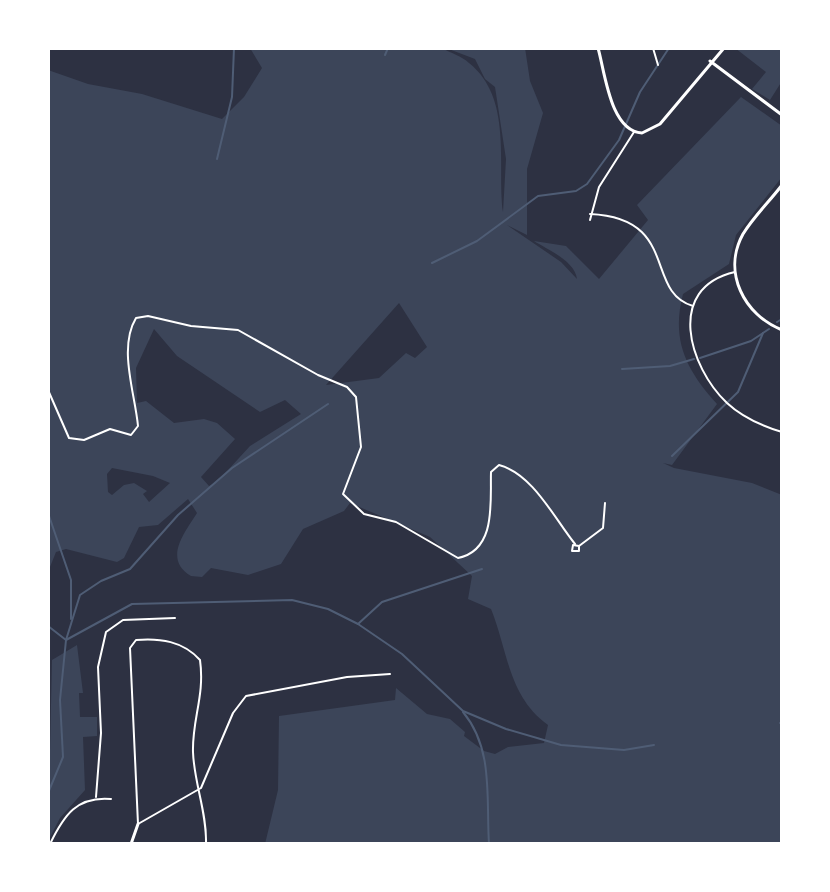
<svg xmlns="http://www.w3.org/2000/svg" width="830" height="892" font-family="'PT Sans Narrow',sans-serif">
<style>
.green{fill:#3c4559;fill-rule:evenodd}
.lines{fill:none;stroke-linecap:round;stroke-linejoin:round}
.stream{stroke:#4f5d75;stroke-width:2}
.minor{stroke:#fff;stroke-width:2}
.tertiary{stroke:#fff;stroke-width:3}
</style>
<rect width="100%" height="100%" fill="#2d3142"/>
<!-- green -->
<g class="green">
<path d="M250 48H442C450 53 462 56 469 63 513 98 497 164 503 212L506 159 495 87 485 79 475 59 446 48H525L530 81 543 113 527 169V235L507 225 561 262 577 279C575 261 548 250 534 241L566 246 599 279 648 220 637 205 741 97 782 126V177L736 235 729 264 683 294C671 340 686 370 717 404L672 465 663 463 674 468 752 483 782 495V844H265L278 790 279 716 395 700 396 688 427 714 450 719 465 732 464 736 484 751 495 754 508 747 544 743 548 725C508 696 508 651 491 609L468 599 472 576 430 537 350 503 344 511 303 529 281 564 248 575 211 568 202 577 191 576C162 559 186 531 197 513L188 499 158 525 139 527 124 558 117 562 66 549 56 552 48 572V70L88 84 142 94 222 119 244 97 262 68ZM399 303 427 347 415 358 406 353 379 378 326 385ZM154 329 177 356 260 412 285 400 301 414 250 446 217 482 209 486 201 477 235 439 217 423 204 419 174 423 146 401 137 403 136 368ZM112 468 153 476 170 483 149 502 143 494 147 491 134 483 124 485 112 495 108 492 107 474Z"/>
<path d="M735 48 782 50V81L770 100 752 89 766 72Z"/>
<path d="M77 645 83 693H79L80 717H97V736L83 737 85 790 60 818 48 841 52 660Z"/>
</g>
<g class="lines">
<!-- stream -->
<g class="stream">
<path d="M385 55 388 48"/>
<path d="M217 159 232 97 234 48"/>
<path d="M432 263 477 241 538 196 576 191 587 184 619 140 640 92 669 48"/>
<path d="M777 322 782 319"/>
<path d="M700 358 751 341 769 329"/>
<path d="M622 369 670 366 694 359"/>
<path d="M672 456 738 392 763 333"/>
<path d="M48 513 71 580V619"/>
<path d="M358 624 382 602 482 569"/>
<path d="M48 626 66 640 132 604 292 600 328 609 358 624 402 654 463 711 506 729 561 745 624 750 654 745"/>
<path d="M463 712C494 749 486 799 489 844"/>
<path d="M780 723H782"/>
<path d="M48 793 63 757 60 700 66 640 80 595 101 581 130 569 178 515 232 468 328 404"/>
</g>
<!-- minor -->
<g class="minor">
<path d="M653 48 658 65"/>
<path d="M590 214C680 218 644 292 693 306"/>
<path d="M590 220 599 187 634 132"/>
<path d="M735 272C665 288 689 367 727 403 742 417 762 426 782 432"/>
<path d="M48 390 69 438 84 440 110 429 131 435 138 426C135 393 118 348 136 318L148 316 191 326 238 330 318 375 347 387 356 397 361 447 343 494 364 514 396 522 458 558C497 550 490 501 491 472L499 465C533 474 554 518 575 544"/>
<path d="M579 546 573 545 572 551H579V546L603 528 605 503"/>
<path d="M96 797 101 733 98 667 106 632 123 620 175 618"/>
<path d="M50 844C64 815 77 796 111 799"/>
<path d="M206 844C207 812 194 783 193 752 192 719 205 696 200 660 183 641 160 638 136 640L130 648 138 824 201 788 233 713 246 696 347 677 390 674"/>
</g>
<!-- tertiary -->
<g class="tertiary">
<path d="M598 48C605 72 610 131 642 133L660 124 724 48"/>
<path d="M710 61 782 115"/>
<path d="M782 185C770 201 754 216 743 234 722 272 744 315 782 330"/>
<path d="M131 844 138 824"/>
</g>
</g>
<!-- border -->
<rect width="830" height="892" fill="none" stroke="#ffffff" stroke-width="100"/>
</svg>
